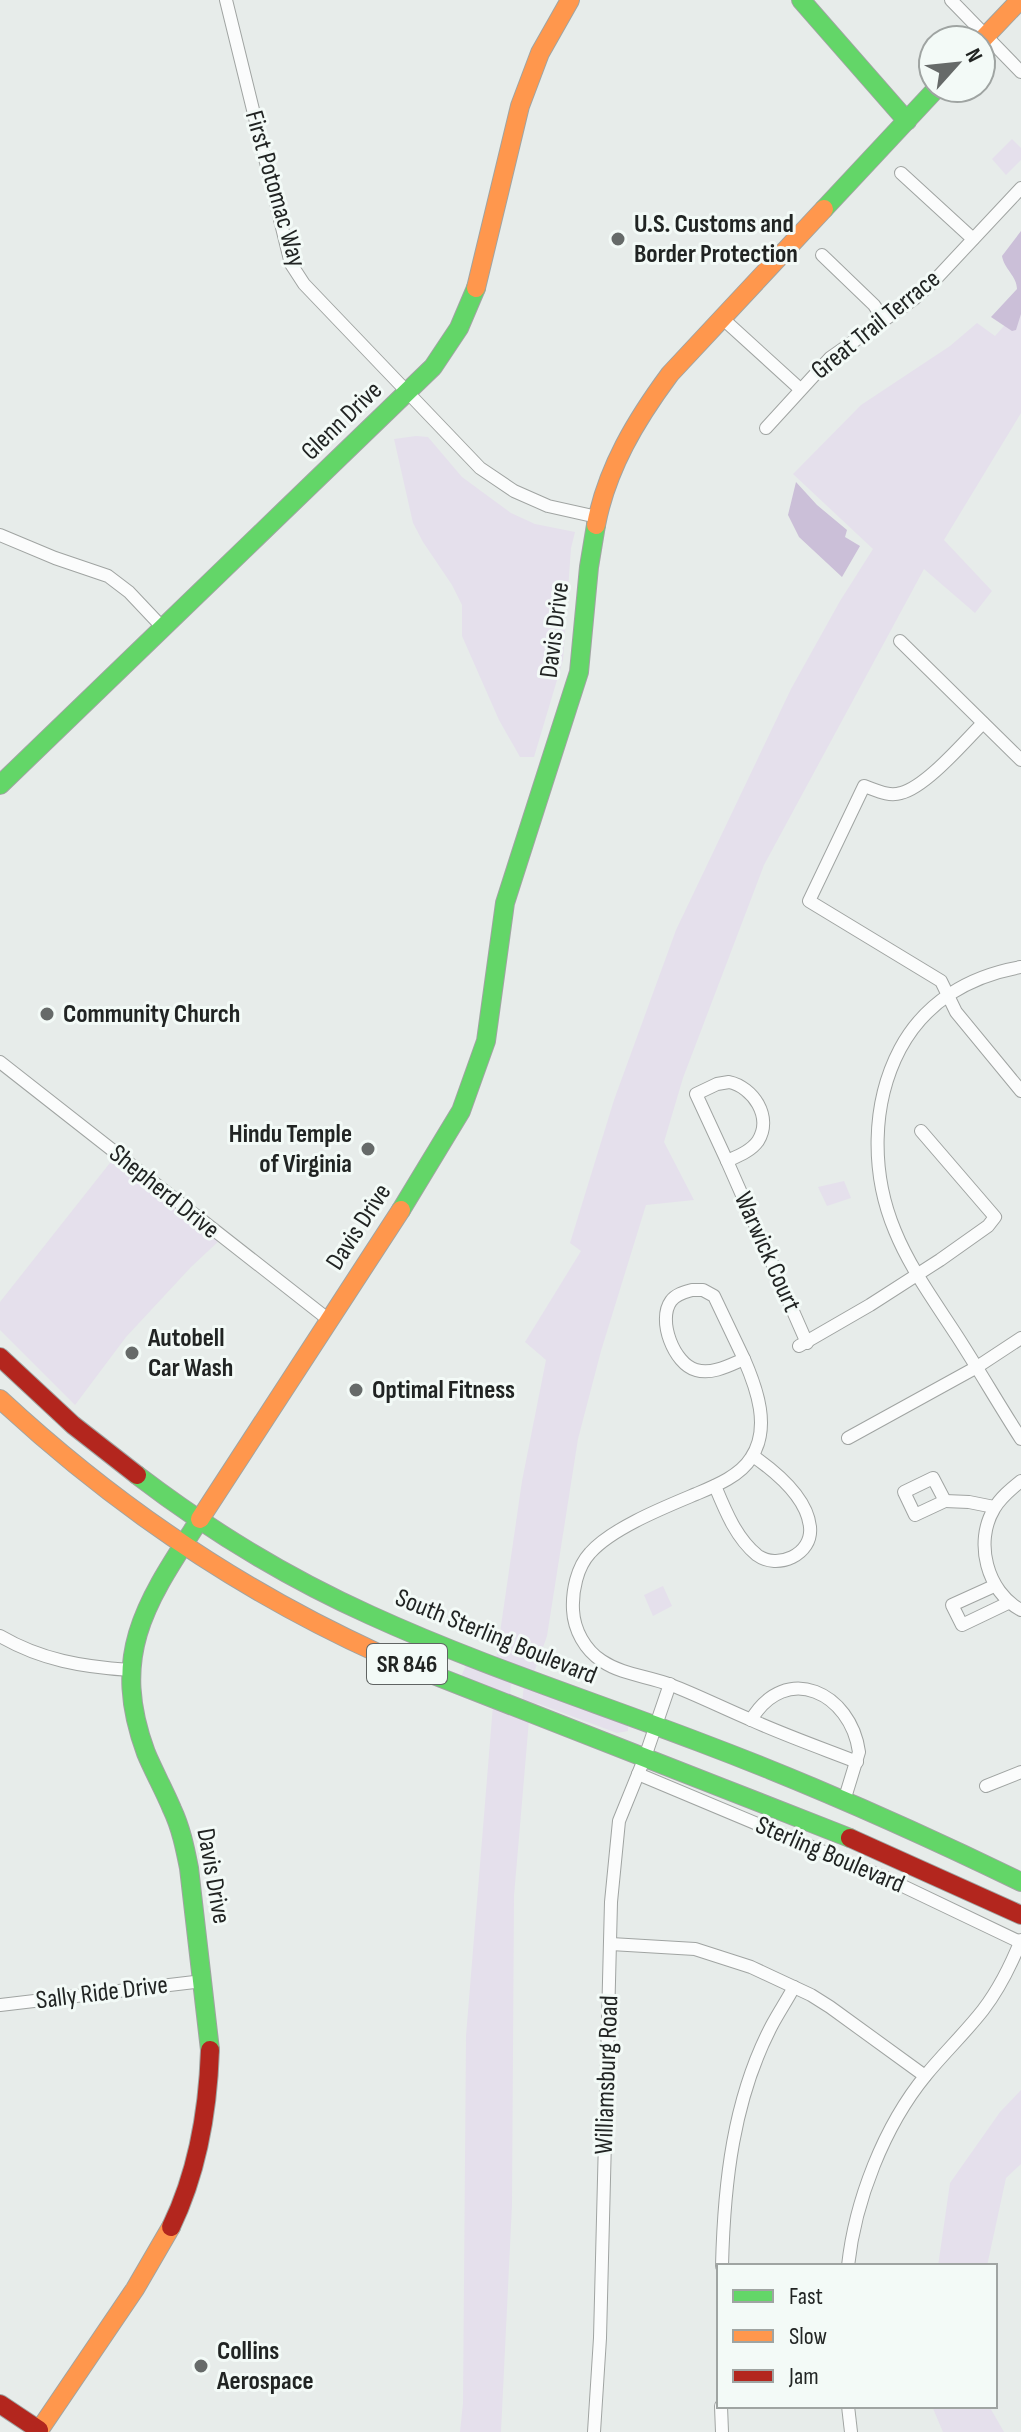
<svg xmlns="http://www.w3.org/2000/svg" width="1021" height="2432" font-family="'Sofia Sans Condensed',sans-serif">
<style>
.green{fill:#e5e0ec}
.water{fill:#cbbfd8}
.lines{fill:none;stroke-linecap:round;stroke-linejoin:round}
.street-casing{stroke:#a0a4a2;stroke-width:14}
.fast-casing{stroke:#a0a4a2;stroke-width:20}
.slow-casing{stroke:#a0a4a2;stroke-width:20}
.jam-casing{stroke:#a0a4a2;stroke-width:20}
.street{stroke:#fbfcfc;stroke-width:12}
.fast{stroke:#63d668;stroke-width:18}
.slow{stroke:#ff974d;stroke-width:18}
.jam{stroke:#b3261e;stroke-width:18}
.poi-dot{fill:#666a69;stroke:#f3faf7;stroke-width:3}
.labels{text-anchor:middle;dominant-baseline:central;stroke-width:6;stroke-linejoin:round;paint-order:stroke}
.shield{fill:#f3faf7;stroke:#606463;stroke-width:2}
.shield-label{font-size:24px;font-weight:bold;fill:#212423}
.street-label{font-size:26px;fill:#212423;stroke:#f3faf7}
.poi-label{font-size:26px;font-weight:bold;fill:#212423;stroke:#f3faf7;text-anchor:start}
</style>
<rect width="100%" height="100%" fill="#e7ecea"/>
<!-- green -->
<g class="green">
<path d="M1012 139 1021 148V160L1006 175 992 159Z"/>
<path d="M1021 307V413L944 540 992 591 975 613 924 569 764 865 683 1078 664 1142 694 1200 646 1205 601 1351 578 1439 547 1636 531 1681 495 1667 522 1481 546 1360 525 1342 581 1251 570 1243 614 1100 676 930 791 689 840 601 873 549 793 474 861 405 950 346 977 323 995 336Z"/>
<path d="M416 436 428 437 462 477 511 513 535 524 575 532 571 548 563 660 534 757H520L499 720 462 636V605L452 585 423 542 413 523 394 439Z"/>
<path d="M117 1154 222 1238 191 1267 126 1337 75 1405 0 1330V1302Z"/>
<path d="M844 1181 851 1198 827 1206 818 1187Z"/>
<path d="M663 1586 672 1606 653 1616 644 1595Z"/>
<path d="M467 1663 511 1679 510 1698 460 1679Z"/>
<path d="M524 1685 628 1726V1731L617 1733 539 1704 522 1703Z"/>
<path d="M493 1705 529 1720 514 1896 512 2205 501 2432H460L463 2403 466 2036Z"/>
<path d="M1021 2090V2164L1006 2178 987 2266H938L950 2183 1000 2112Z"/>
<path d="M932 2406H989L1004 2432H943Z"/>
</g>
<!-- water -->
<g class="water">
<path d="M1021 231V314L1016 330 1012 331 991 317 1017 289C1017 276 1004 269 1002 256Z"/>
<path d="M796 482 817 505 847 530 845 537 860 546 842 577 799 537 788 515Z"/>
</g>
<g class="lines">
<!-- street casing -->
<g class="street-casing">
<g id="street">
<path d="M226 0 291 264 304 284 480 468 514 491 548 506 597 517"/>
<path d="M951 0 1021 72"/>
<path d="M901 173 973 239"/>
<path d="M822 255 874 305 884 320"/>
<path d="M722 318 800 389"/>
<path d="M766 428 830 358 914 299 934 281 1021 188"/>
<path d="M0 535 55 558 108 576 129 592 163 628"/>
<path d="M900 641 1021 760"/>
<path d="M983 723C964 742 926 787 901 793 888 797 876 790 864 786L809 901 941 981 956 1012 1021 1091"/>
<path d="M1021 967C969 976 925 1002 900 1049 871 1104 871 1174 895 1231 910 1268 935 1302 957 1336 979 1370 999 1405 1021 1439"/>
<path d="M0 1062 329 1320"/>
<path d="M729 1082C753 1087 773 1117 758 1141 751 1151 738 1156 727 1161L696 1094 717 1084Z"/>
<path d="M727 1161 807 1343"/>
<path d="M692 1290H703L714 1296 744 1359C730 1365 712 1375 696 1370 674 1364 657 1320 671 1301 676 1294 685 1292 692 1290Z"/>
<path d="M799 1346 870 1305 940 1260 988 1226 995 1217 921 1131"/>
<path d="M744 1359C757 1389 771 1428 751 1458 740 1476 715 1486 696 1494 665 1507 612 1528 590 1553 577 1567 572 1591 573 1610 574 1630 585 1650 602 1661 623 1675 648 1676 671 1685 697 1695 723 1708 749 1719 784 1735 821 1748 857 1762"/>
<path d="M848 1438 977 1367 1021 1338"/>
<path d="M933 1478 945 1501 915 1515 904 1492Z"/>
<path d="M1021 1481C1011 1489 1000 1498 994 1509 974 1542 987 1592 1021 1610"/>
<path d="M715 1486C725 1510 736 1538 757 1555 777 1570 813 1555 810 1527 807 1497 776 1472 753 1456"/>
<path d="M945 1501 969 1502 994 1507"/>
<path d="M994 1586 952 1605 962 1625 1008 1603"/>
<path d="M0 1636C41 1660 83 1667 130 1670"/>
<path d="M751 1720C786 1661 851 1693 859 1752L844 1801"/>
<path d="M638 1774 886 1878 1020 1942"/>
<path d="M986 1786 1021 1772"/>
<path d="M611 1944 695 1949 751 1967 811 1995 830 2007 925 2076"/>
<path d="M0 2005 203 1981"/>
<path d="M722 2266C724 2184 733 2099 772 2025 779 2012 787 2000 794 1987"/>
<path d="M848 2266C855 2201 884 2126 926 2075 944 2053 965 2033 983 2010 999 1989 1011 1965 1021 1940"/>
<path d="M721 2406 722 2432"/>
<path d="M848 2406 851 2432"/>
<path d="M594 2432 600 2338 611 1902 619 1821 645 1757 670 1684"/>
</g>
</g>
<!-- fast casing -->
<g class="fast-casing">
<g id="fast">
<path d="M801 0 907 121"/>
<path d="M824 209 937 88"/>
<path d="M0 785 433 367 459 328 476 288"/>
<path d="M401 1210 461 1111 486 1041 505 903 579 672 589 567 596 525"/>
<path d="M137 1475C209 1530 288 1578 370 1615 477 1664 589 1700 699 1742 808 1783 916 1831 1021 1882"/>
<path d="M200 1519C147 1601 109 1653 146 1753 154 1772 164 1790 172 1809 181 1828 185 1848 189 1868L210 2050"/>
<path d="M380 1654 850 1838"/>
</g>
</g>
<!-- slow casing -->
<g class="slow-casing">
<g id="slow">
<path d="M981 41 1020 0"/>
<path d="M476 288 520 106 540 53 570 0"/>
<path d="M596 525C607 468 636 420 670 374L824 209"/>
<path d="M0 1399C113 1504 239 1590 380 1654"/>
<path d="M200 1519 401 1210"/>
<path d="M38 2432 135 2289 171 2227"/>
</g>
</g>
<!-- jam casing -->
<g class="jam-casing">
<g id="jam">
<path d="M0 1357 73 1425 137 1475"/>
<path d="M850 1838 1021 1915"/>
<path d="M171 2227C198 2171 208 2111 210 2050"/>
<path d="M0 2404 39 2430"/>
</g>
</g>
<!-- street -->
<use href="#street" class="street"/>
<!-- fast -->
<use href="#fast" class="fast"/>
<!-- slow -->
<use href="#slow" class="slow"/>
<!-- jam -->
<use href="#jam" class="jam"/>
</g>
<!-- markers -->
<g class="poi-dot">
<circle cx="618" cy="239" r="8"/>
<circle cx="47" cy="1014" r="8"/>
<circle cx="368" cy="1149" r="8"/>
<circle cx="132" cy="1353" r="8"/>
<circle cx="356" cy="1390" r="8"/>
<circle cx="201" cy="2366" r="8"/>
</g>
<g class="labels">
<!-- shield labels -->
<rect class="shield" x="367" y="1644" width="80" height="40" rx="6"/>
<g class="shield-label">
<text x="407" y="1664">SR 846</text>
</g>
<!-- street labels -->
<g class="street-label">
<text transform="translate(275 189) rotate(74)">First Potomac Way</text>
<text transform="translate(876 325) rotate(-39)">Great Trail Terrace</text>
<text transform="translate(342 421) rotate(-44)">Glenn Drive</text>
<text transform="translate(555 630) rotate(-83)">Davis Drive</text>
<text transform="translate(164 1192) rotate(39)">Shepherd Drive</text>
<text transform="translate(359 1227) rotate(-57)">Davis Drive</text>
<text transform="translate(767 1252) rotate(66)">Warwick Court</text>
<text transform="translate(496 1637) rotate(22)">South Sterling Boulevard</text>
<text transform="translate(830 1855) rotate(23)">Sterling Boulevard</text>
<text transform="translate(213 1876) rotate(80)">Davis Drive</text>
<text transform="translate(102 1993) rotate(-7)">Sally Ride Drive</text>
<text transform="translate(607 2075) rotate(-88)">Williamsburg Road</text>
</g>
<!-- poi labels -->
<g class="poi-label">
<text x="634" y="224">U.S. Customs and<tspan x="634" dy="30">Border Protection</tspan></text>
<text x="63" y="1014">Community Church</text>
<text x="352" y="1134" text-anchor="end">Hindu Temple<tspan x="352" dy="30">of Virginia</tspan></text>
<text x="148" y="1338">Autobell<tspan x="148" dy="30">Car Wash</tspan></text>
<text x="372" y="1390">Optimal Fitness</text>
<text x="217" y="2351">Collins<tspan x="217" dy="30">Aerospace</tspan></text>
</g>
</g>
<!-- legend -->
<rect x="717" y="2264" width="280" height="144" fill="#f3faf7" stroke="#9fa4a2" stroke-width="2"/>
<rect x="733" y="2290" width="40" height="12" fill="#63d668" stroke="#9fa4a2" stroke-width="2"/>
<text x="789" y="2304" font-size="24" fill="#212423">Fast</text>
<rect x="733" y="2330" width="40" height="12" fill="#ff974d" stroke="#9fa4a2" stroke-width="2"/>
<text x="789" y="2344" font-size="24" fill="#212423">Slow</text>
<rect x="733" y="2370" width="40" height="12" fill="#b3261e" stroke="#9fa4a2" stroke-width="2"/>
<text x="789" y="2384" font-size="24" fill="#212423">Jam</text>
<!-- north arrow -->
<g transform="translate(957 64) rotate(63)"><circle r="38" fill="#f3faf7" stroke="#9fa4a2" stroke-width="2"/>
<path d="M0-6L14 30L0 20L-14 30Z" fill="#666a69"/>
<text y="-12" font-size="22" font-weight="bold" text-anchor="middle" fill="#212423">N</text>
</g>
</svg>
